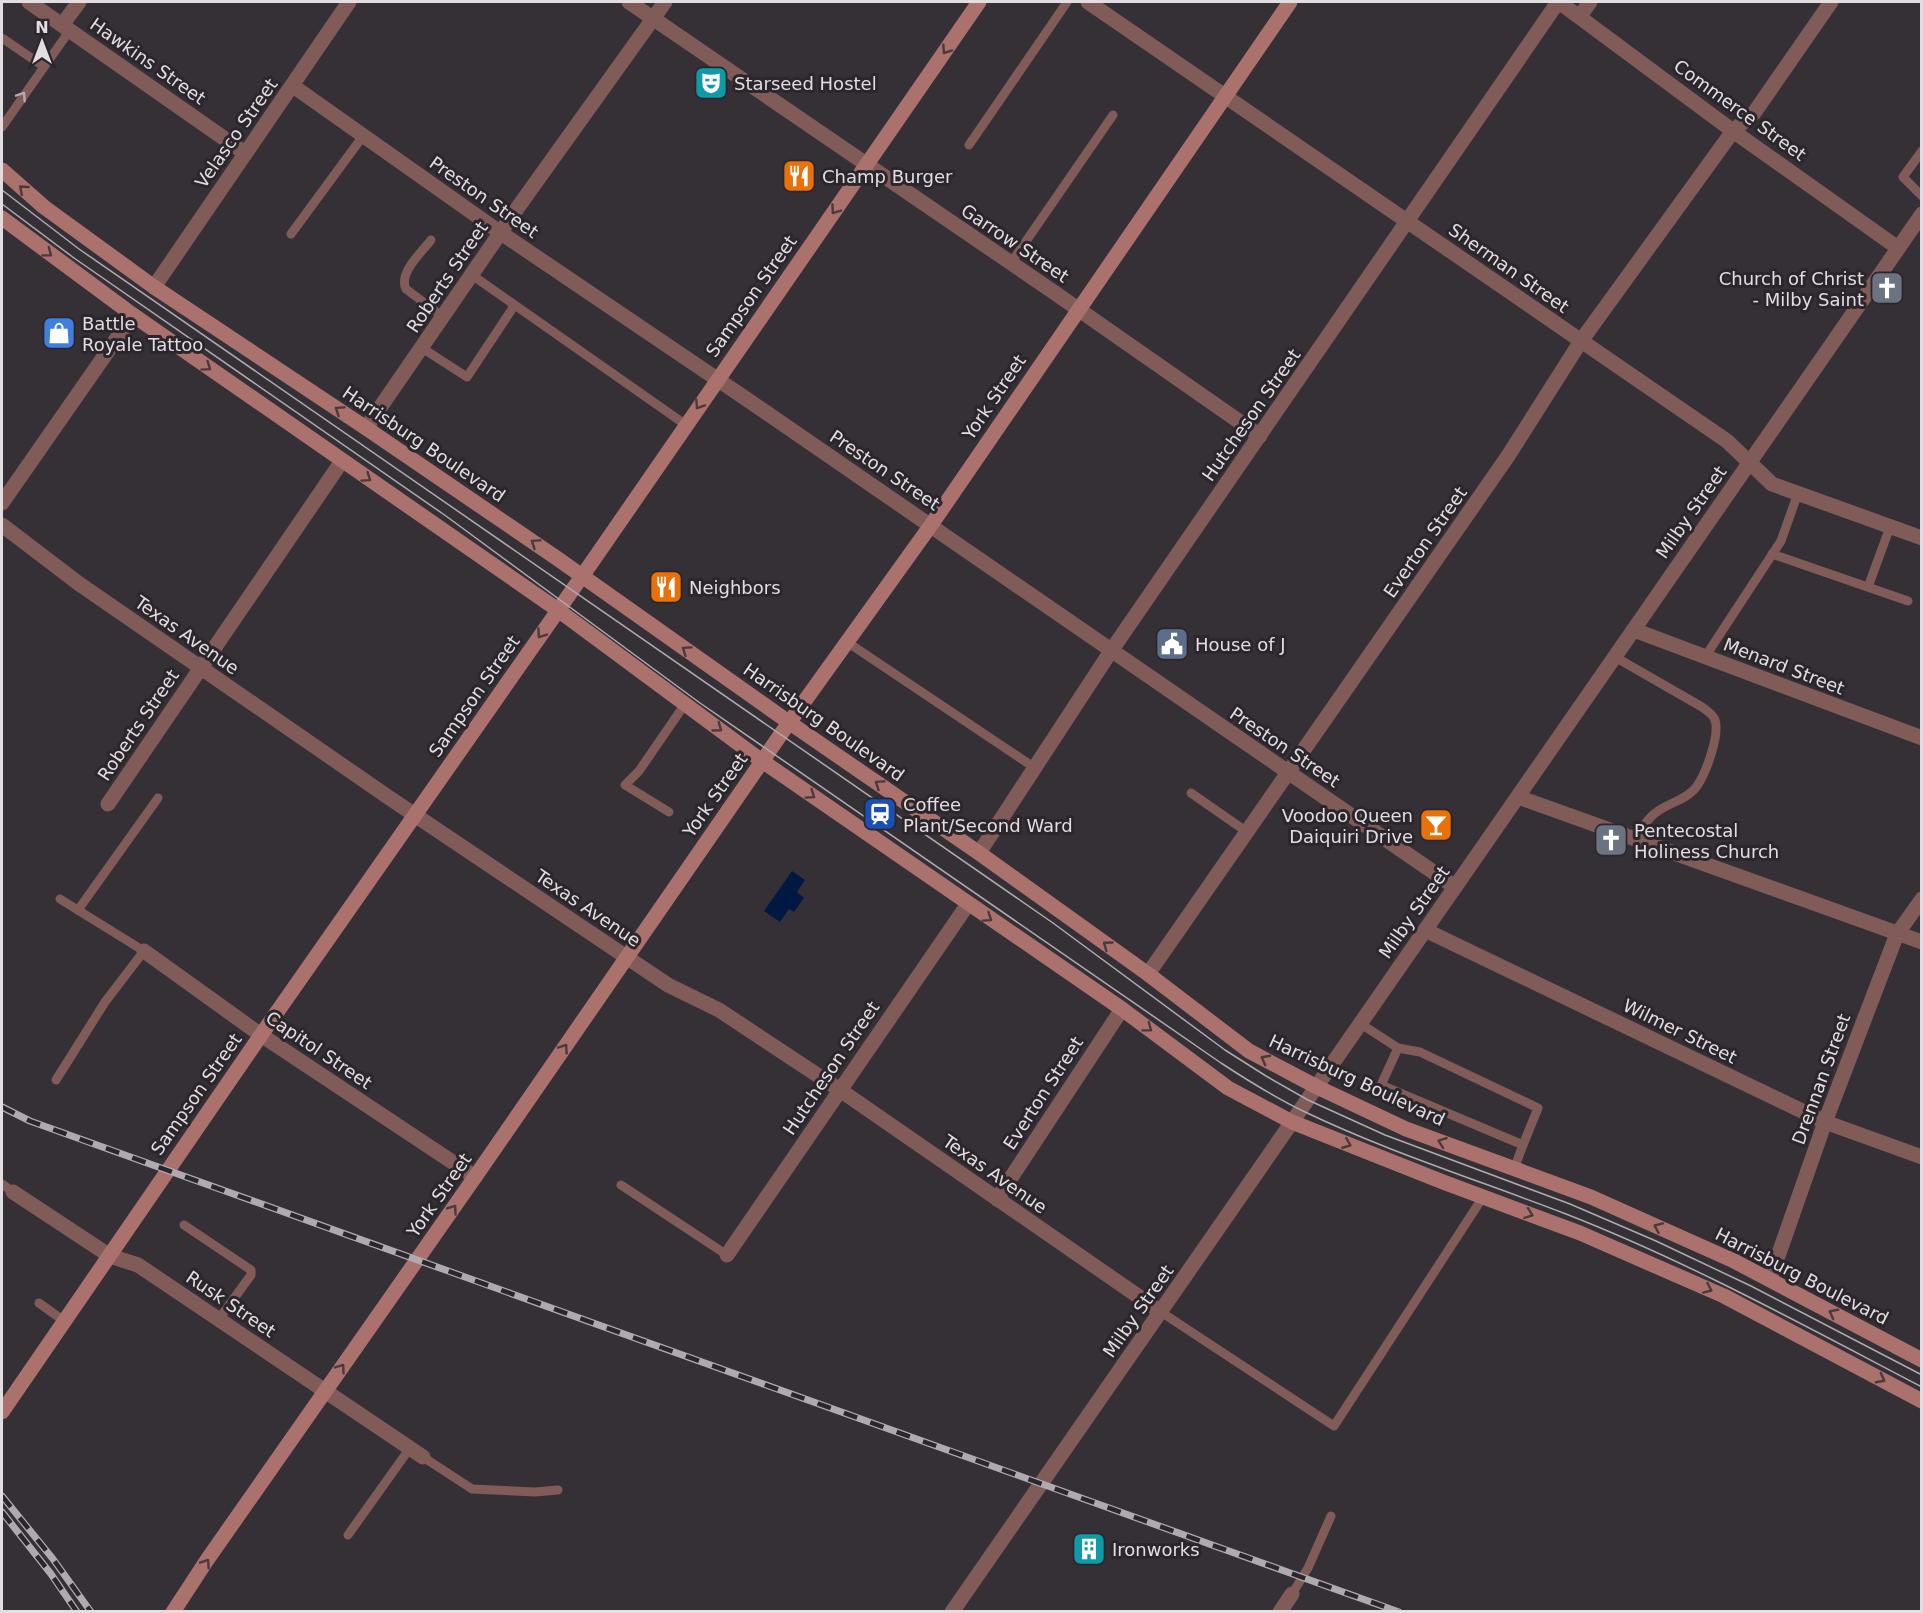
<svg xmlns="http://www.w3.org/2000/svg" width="1923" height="1613" font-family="'DejaVu Sans',sans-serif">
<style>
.water{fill:#011842}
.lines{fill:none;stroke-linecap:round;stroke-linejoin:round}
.service{stroke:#805b58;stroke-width:9}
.minor{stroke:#805b58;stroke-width:15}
.tertiary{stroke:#805b58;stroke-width:15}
.secondary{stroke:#ab726d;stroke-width:15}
.tram{stroke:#afaaaf;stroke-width:1.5}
.rail-casing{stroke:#afaaaf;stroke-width:7}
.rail{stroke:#2b262c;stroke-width:4.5;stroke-dasharray:14;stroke-linecap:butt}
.oneway{stroke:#4b393c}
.oneway2{stroke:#baa9aa}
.labels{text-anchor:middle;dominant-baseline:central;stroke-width:6;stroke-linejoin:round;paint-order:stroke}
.street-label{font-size:18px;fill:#e1dde1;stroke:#2b262c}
.poi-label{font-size:18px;fill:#e1dde1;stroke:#2b262c;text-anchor:start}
</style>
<rect width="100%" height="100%" fill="#353036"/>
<!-- water -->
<path class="water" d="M792 871 805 880 797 892 804 898 794 912 789 909 780 922 764 911Z"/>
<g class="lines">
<!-- service -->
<g class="service">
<path d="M2 38 43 66"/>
<path d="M2 127 70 30"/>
<path d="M969 145 1067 2"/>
<path d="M1922 151 1903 177 1922 196"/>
<path d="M291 234 363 136"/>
<path d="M431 240C422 252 398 273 406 289L443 317"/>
<path d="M1011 263 1113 115"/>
<path d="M472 275 686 425"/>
<path d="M422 348 467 377 514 306"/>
<path d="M1772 554 1908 601"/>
<path d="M1868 587 1890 527"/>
<path d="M847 642 1035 768"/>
<path d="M1615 657 1702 707C1707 711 1713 714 1715 720 1720 735 1706 773 1697 786 1688 799 1671 802 1658 811 1647 818 1642 829 1635 839"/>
<path d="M1705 657 1781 541 1798 493"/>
<path d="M1191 793 1247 832"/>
<path d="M669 812 625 785 639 771 685 704"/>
<path d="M78 910 158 798"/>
<path d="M1361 1024 1398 1048 1381 1085 1523 1145 1514 1169"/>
<path d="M1398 1048 1420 1052 1538 1108 1523 1145"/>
<path d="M56 1080 105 1002 144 951 60 899"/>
<path d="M2 1184 13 1192"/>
<path d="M621 1185 727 1255"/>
<path d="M184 1225 251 1270V1275L219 1319"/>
<path d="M39 1303 64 1321"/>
<path d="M1161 1312 1334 1426 1483 1197"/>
<path d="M423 1457 472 1489 535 1492 558 1490"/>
<path d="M348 1535 410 1448"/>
<path d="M1292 1594 1308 1568 1331 1516"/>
</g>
<!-- minor -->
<g class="minor">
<path d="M29 2 245 153"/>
<path d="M629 2 1055 293 1260 436"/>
<path d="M1088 2 1727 441 1772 484 1922 538"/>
<path d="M1559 2 1733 131 1898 248"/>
<path d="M1580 16 1590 2"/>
<path d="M62 25 79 2"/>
<path d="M293 86 501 233 745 398 1455 887"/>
<path d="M154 287 349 2"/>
<path d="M366 428 516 210 665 2"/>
<path d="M2 503 133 315"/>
<path d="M2 525 78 583 391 799 668 985 719 1010 840 1090 1161 1312"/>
<path d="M1634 630 1922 738"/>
<path d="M1518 797 1922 942"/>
<path d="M108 804 342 461"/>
<path d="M979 853 1111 651 1558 2"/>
<path d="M1425 930 1825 1122 1922 1157"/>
<path d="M144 951 261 1035 475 1177"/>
<path d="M1148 974 1508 456 1581 341 1733 131 1754 113 1831 2"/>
<path d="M13 1192 110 1256 138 1265 423 1457"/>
<path d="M997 1199 1122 1009"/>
<path d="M727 1255 968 904"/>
<path d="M1770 1279 1825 1122 1897 934 1922 899"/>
<path d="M1280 1612 1292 1594"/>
</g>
<!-- tertiary -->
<path class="tertiary" d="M952 1612 1922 214"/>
<!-- secondary -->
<g class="secondary">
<path d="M2 170 44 207 154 287 366 428 558 559 790 723 979 853 1148 974 1249 1051 1317 1087 1406 1129 1591 1197 1734 1261 1922 1360"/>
<path d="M2 218 133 315 558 610 762 761 1122 1009 1228 1088 1292 1122 1443 1182 1580 1233 1724 1296 1922 1401"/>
<path d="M2 1412 261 1035 592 562 979 2"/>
<path d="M173 1612 207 1560 475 1177 781 734 931 525 1290 2"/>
</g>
<!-- tram -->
<g class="tram">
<path d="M2 190 79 249 1053 923 1225 1050 1266 1076 1308 1100 1385 1135 1570 1204 1656 1241 1751 1286 1922 1375"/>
<path d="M2 204 74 258 446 516 700 703 1221 1063C1247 1080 1274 1097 1303 1111 1388 1152 1478 1180 1566 1214 1689 1262 1805 1326 1922 1387"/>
</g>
<!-- rail casing -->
<g class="rail-casing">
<g id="rail">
<path d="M2 1107 30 1121 1399 1612"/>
<path d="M2 1496 53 1559 91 1612"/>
<path d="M2 1512 51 1574 77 1612"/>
</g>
</g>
<!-- rail -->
<use href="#rail" class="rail"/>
</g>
<!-- one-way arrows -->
<defs><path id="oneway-chevron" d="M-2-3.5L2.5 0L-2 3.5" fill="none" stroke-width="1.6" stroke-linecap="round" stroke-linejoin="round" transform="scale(1.5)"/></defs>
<g class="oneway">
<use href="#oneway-chevron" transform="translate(946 50) rotate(124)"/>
<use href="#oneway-chevron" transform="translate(23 189) rotate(-139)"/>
<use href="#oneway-chevron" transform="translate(835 210) rotate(125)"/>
<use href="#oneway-chevron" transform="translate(48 253) rotate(37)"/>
<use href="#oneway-chevron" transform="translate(207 367) rotate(35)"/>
<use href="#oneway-chevron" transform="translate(699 405) rotate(124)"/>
<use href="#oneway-chevron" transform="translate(339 410) rotate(-146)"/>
<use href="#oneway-chevron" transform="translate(367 478) rotate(35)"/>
<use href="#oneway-chevron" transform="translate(535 543) rotate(-146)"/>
<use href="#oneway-chevron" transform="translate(541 634) rotate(125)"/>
<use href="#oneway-chevron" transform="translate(686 650) rotate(-145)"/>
<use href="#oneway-chevron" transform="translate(718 728) rotate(36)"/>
<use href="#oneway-chevron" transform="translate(879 784) rotate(-146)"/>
<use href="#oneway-chevron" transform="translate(811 795) rotate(35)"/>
<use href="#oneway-chevron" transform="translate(988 918) rotate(34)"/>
<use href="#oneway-chevron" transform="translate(1107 945) rotate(-144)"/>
<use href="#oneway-chevron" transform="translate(1148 1028) rotate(37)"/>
<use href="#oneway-chevron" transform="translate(564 1048) rotate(-56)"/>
<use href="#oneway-chevron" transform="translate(1265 1059) rotate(-152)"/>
<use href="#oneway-chevron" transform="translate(1442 1142) rotate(-160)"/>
<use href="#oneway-chevron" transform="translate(1347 1144) rotate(22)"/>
<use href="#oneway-chevron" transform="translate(453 1209) rotate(-55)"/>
<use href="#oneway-chevron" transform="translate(1529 1214) rotate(20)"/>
<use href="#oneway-chevron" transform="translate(1658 1227) rotate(-156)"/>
<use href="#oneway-chevron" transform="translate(1708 1289) rotate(24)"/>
<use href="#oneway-chevron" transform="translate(1833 1313) rotate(-152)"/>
<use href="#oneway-chevron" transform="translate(341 1368) rotate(-55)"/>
<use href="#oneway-chevron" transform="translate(1881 1379) rotate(28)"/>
<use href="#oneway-chevron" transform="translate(206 1563) rotate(-56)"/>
</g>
<use class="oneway2" href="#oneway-chevron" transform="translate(22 96) rotate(-56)"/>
<!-- icons -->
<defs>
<g id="theatre-square" transform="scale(1.725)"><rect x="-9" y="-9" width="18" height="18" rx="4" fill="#0f9aa8" stroke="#2b262c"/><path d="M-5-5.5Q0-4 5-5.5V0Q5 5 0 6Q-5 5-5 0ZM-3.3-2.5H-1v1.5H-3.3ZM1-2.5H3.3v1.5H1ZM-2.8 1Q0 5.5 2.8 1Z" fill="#fff"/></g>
<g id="restaurant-square" transform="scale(1.725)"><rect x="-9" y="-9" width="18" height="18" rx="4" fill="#e8710a" stroke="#2b262c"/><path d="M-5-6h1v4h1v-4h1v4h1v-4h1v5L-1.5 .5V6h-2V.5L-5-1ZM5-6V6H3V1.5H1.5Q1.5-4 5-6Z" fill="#fff"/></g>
<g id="church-square" transform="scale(1.725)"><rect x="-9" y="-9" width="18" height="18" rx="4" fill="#6b7280" stroke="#2b262c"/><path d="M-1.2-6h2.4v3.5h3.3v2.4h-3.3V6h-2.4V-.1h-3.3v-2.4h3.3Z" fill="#fff"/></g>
<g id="shop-square" transform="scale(1.725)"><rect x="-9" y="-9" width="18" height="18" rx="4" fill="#3f7fe0" stroke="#2b262c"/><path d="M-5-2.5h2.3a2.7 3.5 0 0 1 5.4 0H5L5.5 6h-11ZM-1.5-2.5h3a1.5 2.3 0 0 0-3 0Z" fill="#fff"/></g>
<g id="civic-square" transform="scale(1.725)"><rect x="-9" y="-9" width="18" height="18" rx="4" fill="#5c6f8a" stroke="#2b262c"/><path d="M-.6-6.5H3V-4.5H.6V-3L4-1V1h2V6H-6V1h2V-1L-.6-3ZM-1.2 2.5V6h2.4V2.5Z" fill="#fff"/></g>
<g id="station-square" transform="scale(1.725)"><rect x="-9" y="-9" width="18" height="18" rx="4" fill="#1a4fb4" stroke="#2b262c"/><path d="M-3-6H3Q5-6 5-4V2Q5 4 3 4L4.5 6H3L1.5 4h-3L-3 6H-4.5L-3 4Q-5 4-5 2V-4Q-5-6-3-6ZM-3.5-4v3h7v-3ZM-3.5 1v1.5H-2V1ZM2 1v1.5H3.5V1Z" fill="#fff"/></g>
<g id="bar-square" transform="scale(1.725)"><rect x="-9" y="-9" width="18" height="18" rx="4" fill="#e8710a" stroke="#2b262c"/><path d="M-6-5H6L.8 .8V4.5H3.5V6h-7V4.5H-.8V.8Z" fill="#fff"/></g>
<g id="building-square" transform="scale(1.725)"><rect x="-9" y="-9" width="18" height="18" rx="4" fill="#0f9aa8" stroke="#2b262c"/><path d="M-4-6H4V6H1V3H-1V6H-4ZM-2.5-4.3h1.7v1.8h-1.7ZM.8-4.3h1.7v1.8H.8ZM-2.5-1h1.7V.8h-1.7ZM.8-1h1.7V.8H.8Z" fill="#fff"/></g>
</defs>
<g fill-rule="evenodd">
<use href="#theatre-square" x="711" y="83"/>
<use href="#restaurant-square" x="799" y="176"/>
<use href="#church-square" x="1887" y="288"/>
<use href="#shop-square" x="59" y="333"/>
<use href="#restaurant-square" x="666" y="587"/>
<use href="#civic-square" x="1172" y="644"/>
<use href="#station-square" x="880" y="814"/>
<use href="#bar-square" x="1436" y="825"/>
<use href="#church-square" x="1611" y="840"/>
<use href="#building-square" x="1089" y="1549"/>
</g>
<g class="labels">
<!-- street labels -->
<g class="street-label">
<text transform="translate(148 61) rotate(35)">Hawkins Street</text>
<text transform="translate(1740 110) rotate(36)">Commerce Street</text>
<text transform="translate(236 133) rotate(-55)">Velasco Street</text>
<text transform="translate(484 197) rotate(35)">Preston Street</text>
<text transform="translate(1015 243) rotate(34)">Garrow Street</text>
<text transform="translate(1509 268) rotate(35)">Sherman Street</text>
<text transform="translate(447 277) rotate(-56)">Roberts Street</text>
<text transform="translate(751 296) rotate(-55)">Sampson Street</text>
<text transform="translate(994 397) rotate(-56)">York Street</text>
<text transform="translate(1251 415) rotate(-55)">Hutcheson Street</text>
<text transform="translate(424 444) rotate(34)">Harrisburg Boulevard</text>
<text transform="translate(885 470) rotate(34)">Preston Street</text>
<text transform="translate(1691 512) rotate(-55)">Milby Street</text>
<text transform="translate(1425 542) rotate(-55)">Everton Street</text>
<text transform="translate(187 635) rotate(35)">Texas Avenue</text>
<text transform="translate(1784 666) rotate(21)">Menard Street</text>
<text transform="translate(474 696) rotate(-55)">Sampson Street</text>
<text transform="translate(824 722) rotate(35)">Harrisburg Boulevard</text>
<text transform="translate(138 725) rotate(-56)">Roberts Street</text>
<text transform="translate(1285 747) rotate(34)">Preston Street</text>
<text transform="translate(715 795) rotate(-55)">York Street</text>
<text transform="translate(588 908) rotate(34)">Texas Avenue</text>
<text transform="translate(1414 912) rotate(-55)">Milby Street</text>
<text transform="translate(1680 1031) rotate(26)">Wilmer Street</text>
<text transform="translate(319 1050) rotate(34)">Capitol Street</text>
<text transform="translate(831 1068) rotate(-56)">Hutcheson Street</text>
<text transform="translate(1821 1079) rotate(-70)">Drennan Street</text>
<text transform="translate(1357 1080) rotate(25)">Harrisburg Boulevard</text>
<text transform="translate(1043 1093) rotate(-57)">Everton Street</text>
<text transform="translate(196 1094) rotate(-55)">Sampson Street</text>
<text transform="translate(995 1174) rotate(35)">Texas Avenue</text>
<text transform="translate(439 1195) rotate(-55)">York Street</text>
<text transform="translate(1802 1276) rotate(27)">Harrisburg Boulevard</text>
<text transform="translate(231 1304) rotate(34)">Rusk Street</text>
<text transform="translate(1138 1311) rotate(-55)">Milby Street</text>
</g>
<!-- poi labels -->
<g class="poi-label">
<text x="734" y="83">Starseed Hostel</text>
<text x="822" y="176">Champ Burger</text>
<text x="1864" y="278" text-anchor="end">Church of Christ<tspan x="1864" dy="21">- Milby Saint</tspan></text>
<text x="82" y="323">Battle<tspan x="82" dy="21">Royale Tattoo</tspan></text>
<text x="689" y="587">Neighbors</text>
<text x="1195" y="644">House of J</text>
<text x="903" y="804">Coffee<tspan x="903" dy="21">Plant/Second Ward</tspan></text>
<text x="1413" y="815" text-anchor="end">Voodoo Queen<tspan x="1413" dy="21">Daiquiri Drive</tspan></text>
<text x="1634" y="830">Pentecostal<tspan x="1634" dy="21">Holiness Church</tspan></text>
<text x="1112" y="1549">Ironworks</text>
</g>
</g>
<!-- border -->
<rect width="1923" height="1613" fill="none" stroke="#e1dde1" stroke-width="6"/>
<!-- north arrow -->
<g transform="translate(42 42)" stroke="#2b262c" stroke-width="4.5" paint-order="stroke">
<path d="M0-4.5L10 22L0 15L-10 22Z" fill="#e1dde1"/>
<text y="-9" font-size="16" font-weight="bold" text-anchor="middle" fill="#e1dde1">N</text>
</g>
</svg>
